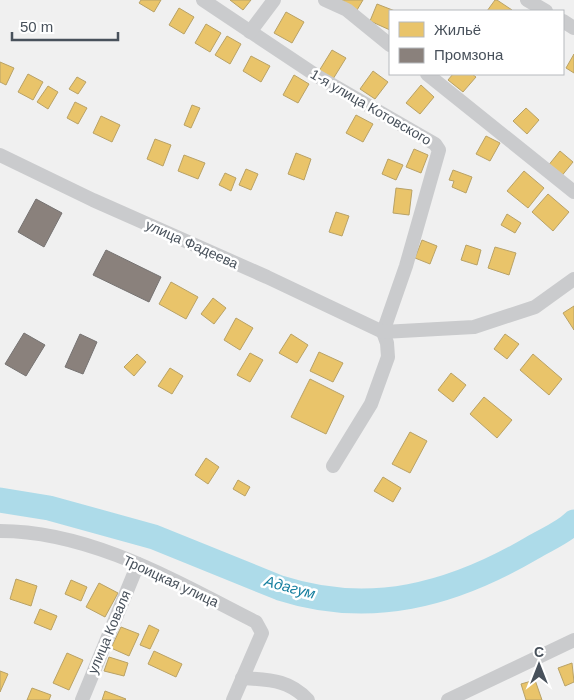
<svg xmlns="http://www.w3.org/2000/svg" width="574" height="700" font-family="Arial,sans-serif">
<style>
.homes{fill:#e9c46a;stroke:#b9a266}
.industry{fill:#8a817c;stroke:#767372}
.lines{fill:none;stroke-linecap:round;stroke-linejoin:round}
.river{stroke:#addbe9;stroke-width:25}
.minor{stroke:#cacbcd;stroke-width:14}
.labels{text-anchor:middle;dominant-baseline:central;stroke-width:5;stroke-linejoin:round;paint-order:stroke}
.street-label{font-size:14px;fill:#48515b;stroke:#fff}
.water-label{font-size:15px;font-style:italic;fill:#167f9f;stroke:#fff}
</style>
<rect width="100%" height="100%" fill="#f0f0f0"/>
<!-- homes -->
<g class="homes">
<path d="M141 0H161L154 12 139 3Z"/>
<path d="M230 0H251L243 10Z"/>
<path d="M341 0H363L357 10Z"/>
<path d="M495 0H497L512 10 487 11Z"/>
<path d="M377 4 395 11H390V30L370 21Z"/>
<path d="M179 8 194 17 184 34 169 25Z"/>
<path d="M286 12 304 22 292 43 274 33Z"/>
<path d="M206 24 221 33 210 52 195 43Z"/>
<path d="M227 36 241 44 230 64 215 55Z"/>
<path d="M332 50 346 58 333 79 319 71Z"/>
<path d="M574 54V73L566 68Z"/>
<path d="M251 56 270 66 261 82 243 71Z"/>
<path d="M0 62 14 68 6 85 0 82Z"/>
<path d="M373 71 388 82 375 99 360 89Z"/>
<path d="M28 74 43 82 33 100 18 92Z"/>
<path d="M453 74H472L476 77 463 92 448 80Z"/>
<path d="M294 75 309 84 298 103 283 95Z"/>
<path d="M77 77 86 82 78 94 69 89Z"/>
<path d="M421 85 434 97 420 114 406 103Z"/>
<path d="M48 86 58 92 48 109 37 102Z"/>
<path d="M75 102 87 108 78 124 67 118Z"/>
<path d="M192 105 200 108 191 128 184 125Z"/>
<path d="M526 108 539 120 527 134 513 121Z"/>
<path d="M356 115 373 124 363 142 346 133Z"/>
<path d="M101 116 120 125 112 142 93 133Z"/>
<path d="M486 136 500 143 490 161 476 154Z"/>
<path d="M155 139 171 145 163 166 147 159Z"/>
<path d="M414 149 428 155 421 173 406 167Z"/>
<path d="M560 151 573 162 560 178 547 167Z"/>
<path d="M296 153 311 159 304 180 288 174Z"/>
<path d="M184 155 205 163 198 179 178 171Z"/>
<path d="M388 159 403 165 396 180 382 174Z"/>
<path d="M246 169 258 174 251 190 239 185Z"/>
<path d="M453 170 472 177 466 193 452 187 454 181 449 180Z"/>
<path d="M524 171 544 188 528 208 507 191Z"/>
<path d="M225 173 236 178 231 191 219 185Z"/>
<path d="M396 188 412 190 409 215 393 213Z"/>
<path d="M548 194 569 212 553 231 532 212Z"/>
<path d="M336 212 349 216 342 236 329 232Z"/>
<path d="M507 214 521 223 515 233 501 225Z"/>
<path d="M422 240 437 246 430 264 415 258Z"/>
<path d="M466 245 481 250 477 265 461 260Z"/>
<path d="M495 247 516 253 509 275 488 268Z"/>
<path d="M171 282 198 297 186 319 159 304Z"/>
<path d="M213 298 226 308 214 324 201 314Z"/>
<path d="M574 306V330L563 313Z"/>
<path d="M236 318 253 328 240 350 224 340Z"/>
<path d="M291 334 308 345 297 363 279 353Z"/>
<path d="M505 334 519 344 507 359 494 349Z"/>
<path d="M319 352 343 363 333 382 310 371Z"/>
<path d="M250 353 263 360 250 382 237 375Z"/>
<path d="M137 354 146 362 134 376 124 367Z"/>
<path d="M533 354 562 379 549 395 520 370Z"/>
<path d="M170 368 183 376 172 394 158 386Z"/>
<path d="M451 373 466 385 453 402 438 390Z"/>
<path d="M310 379 344 396 326 434 291 417Z"/>
<path d="M484 397 512 420 497 438 470 414Z"/>
<path d="M410 432 427 441 410 473 392 464Z"/>
<path d="M206 458 219 467 208 484 195 475Z"/>
<path d="M383 477 401 488 393 502 374 491Z"/>
<path d="M238 480 250 487 245 496 233 489Z"/>
<path d="M16 579 37 586 31 606 10 599Z"/>
<path d="M71 580 87 587 81 601 65 594Z"/>
<path d="M99 583 118 593 105 617 86 607Z"/>
<path d="M40 609 57 616 51 630 34 623Z"/>
<path d="M149 625 159 630 150 649 140 645Z"/>
<path d="M121 627 139 634 129 656 111 648Z"/>
<path d="M154 651 182 664 176 677 148 664Z"/>
<path d="M67 653 83 660 69 690 53 683Z"/>
<path d="M109 657 128 663 124 676 104 671Z"/>
<path d="M572 663 574 682 565 686 558 668Z"/>
<path d="M0 671 8 674 0 692Z"/>
<path d="M535 680 542 700H526L521 684Z"/>
<path d="M32 688 51 695 49 700H27Z"/>
<path d="M105 691 126 699 125 700H102Z"/>
</g>
<!-- industry -->
<g class="industry">
<path d="M36 199 62 213 44 247 18 232Z"/>
<path d="M106 250 161 277 149 302 93 275Z"/>
<path d="M24 333 45 345 26 376 5 364Z"/>
<path d="M80 334 97 342 83 374 65 367Z"/>
</g>
<g class="lines">
<!-- river -->
<path class="river" d="M0 500 49 508 154 537 280 588C370 617 452 595 532 548 545 540 563 533 574 522"/>
<!-- minor -->
<g class="minor">
<path d="M203 0 317 76 435 144 439 150 406 266 383 332 387 343 388 357 371 404 333 466"/>
<path d="M325 0 347 10 390 45"/>
<path d="M527 0 546 11"/>
<path d="M563 21 574 28"/>
<path d="M250 32 274 0"/>
<path d="M427 74 574 192"/>
<path d="M0 155 93 200 267 277 383 332 474 327 535 307 574 279"/>
<path d="M0 531C91 531 177 582 256 622L262 633 233 700"/>
<path d="M242 678C269 680 288 679 308 700"/>
<path d="M82 700 138 564"/>
<path d="M448 700 574 640"/>
</g>
</g>
<g class="labels">
<!-- street labels -->
<g class="street-label">
<text transform="translate(371 107) rotate(30)">1-я улица Котовского</text>
<text transform="translate(192 244) rotate(24)">улица Фадеева</text>
<text transform="translate(171 581) rotate(25)">Троицкая улица</text>
<text transform="translate(109 632) rotate(-67)">улица Коваля</text>
</g>
<!-- water labels -->
<g class="water-label">
<text transform="translate(290 587) rotate(15)">Адагум</text>
</g>
</g>
<!-- legend -->
<rect x="389" y="10" width="175" height="65" fill="#ffffff" stroke="#b6b9bd"/>
<rect x="399" y="22" width="25" height="15" fill="#e9c46a" stroke="#b6b9bd"/>
<text x="434" y="35" font-size="15" fill="#48515b">Жильё</text>
<rect x="399" y="48" width="25" height="15" fill="#8a817c" stroke="#b6b9bd"/>
<text x="434" y="60" font-size="15" fill="#48515b">Промзона</text>
<!-- north arrow -->
<g transform="translate(539 665)" stroke="#ffffff" stroke-width="4" paint-order="stroke">
<path d="M0-4L9 19L0 12L-9 19Z" fill="#48515b"/>
<text y="-8" font-size="14" font-weight="bold" text-anchor="middle" fill="#48515b">С</text>
</g>
<!-- scale -->
<path d="M12 32v8h106v-8" fill="none" stroke="#48515b" stroke-width="2.5"/>
<text x="20" y="32" font-size="15" fill="#48515b" stroke="#ffffff" stroke-width="4" paint-order="stroke">50 m</text>
</svg>
